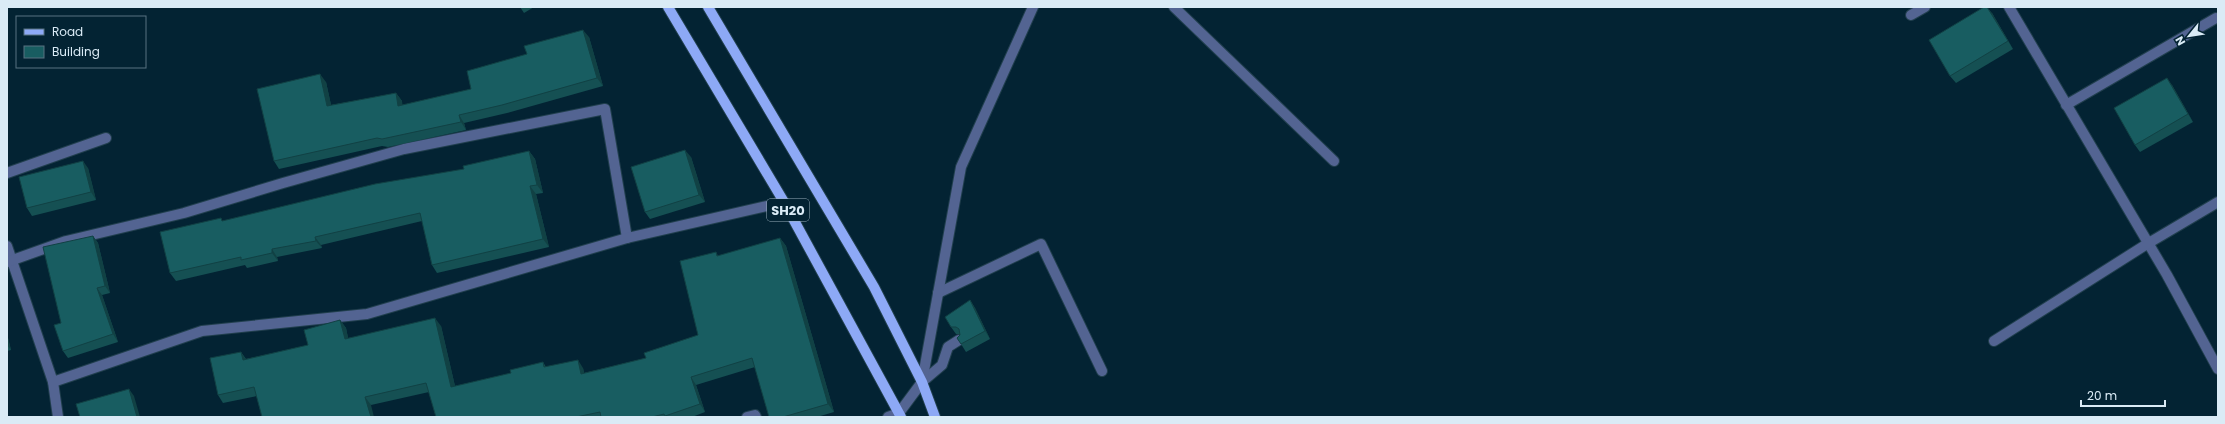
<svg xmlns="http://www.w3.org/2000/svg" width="2225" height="424" font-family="Poppins,sans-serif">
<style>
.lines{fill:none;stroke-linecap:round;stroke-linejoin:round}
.minor-casing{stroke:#213f4e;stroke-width:12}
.major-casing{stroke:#213f4e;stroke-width:12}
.minor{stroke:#536492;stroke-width:10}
.major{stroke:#8da9f6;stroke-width:10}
.wall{fill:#155053}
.shaded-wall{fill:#114144}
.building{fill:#185d61;stroke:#114144}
.labels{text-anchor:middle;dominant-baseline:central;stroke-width:4;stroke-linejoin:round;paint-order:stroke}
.shield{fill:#032333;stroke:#9aafbc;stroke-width:1}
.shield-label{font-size:13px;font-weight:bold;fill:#daebf6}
</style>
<rect width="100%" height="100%" fill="#032333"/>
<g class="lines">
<!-- minor casing -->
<g class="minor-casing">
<g id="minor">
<path d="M1174 7 1334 161"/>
<path d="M2009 7 2167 275 2218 369"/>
<path d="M1911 15 1925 7"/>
<path d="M2066 105 2216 18"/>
<path d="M7 173 106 138"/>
<path d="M7 246 53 382"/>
<path d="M7 262 66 241 184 213 283 183 404 149 605 109 627 238"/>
<path d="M938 293 1041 244 1102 371"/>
<path d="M1994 341 2147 244 2218 202"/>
<path d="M922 382 942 365 948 347 959 340"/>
<path d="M58 417 53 382 202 331 367 314 627 238 784 202"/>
<path d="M747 417 755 415 756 417"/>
<path d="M888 417 899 413 922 382 961 167 1033 7"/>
</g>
</g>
<!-- major casing -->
<g class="major-casing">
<g id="major">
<path d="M668 7 784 202 901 417"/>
<path d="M708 7 874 287 922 382 935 417"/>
</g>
</g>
<!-- minor -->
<use href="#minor" class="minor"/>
<!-- major -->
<use href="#major" class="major"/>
</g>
<!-- wall -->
<g class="wall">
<path d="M520 7H534L524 13Z"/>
<path d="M1992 13 2013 49 1956 83 1950 76Z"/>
<path d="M589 37 603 86 507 113 464 123 466 130 388 147 382 146 279 169 274 161 326 82 331 105 396 93 402 101V105L471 89Z"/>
<path d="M2172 85 2193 122 2140 152 2135 145Z"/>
<path d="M529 151 535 159 543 193 536 194 549 247 437 273 432 265 422 221 321 245 322 248 277 257 278 261 247 268 245 265 176 281 170 273 223 221 464 169Z"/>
<path d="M691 157 705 202 650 219 645 212Z"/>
<path d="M88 168 96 200 32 216 27 208Z"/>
<path d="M93 236 98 243 110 293 102 295 118 342 68 358 63 351 61 323Z"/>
<path d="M780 238 786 246 834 412 817 417H769L755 367 696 385 705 412 692 417H436L429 392 371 405 257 396 223 403 218 395 241 352 246 359 308 345 340 320 346 328 348 338 441 326 455 386 511 373 543 362 546 367 583 368 584 373 646 358 698 335 716 252 718 256Z"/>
<path d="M970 300 975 308 990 339 966 352 961 344 960 334H956L951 327Z"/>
<path d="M7 334 11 350 7 351Z"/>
</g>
<!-- shaded-wall -->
<g class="shaded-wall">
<path d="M1987 7 1992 13 2013 49 2008 41Z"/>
<path d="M583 30 589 37 603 86 597 78Z"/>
<path d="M320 74 326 82 333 114 327 106Z"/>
<path d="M2167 78 2172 85 2193 122 2188 114Z"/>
<path d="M396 93 402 101 404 114 398 106Z"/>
<path d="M459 115 464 123 466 130 461 122Z"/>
<path d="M685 150 691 157 705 202 699 195Z"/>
<path d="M529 151 535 159 543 193 537 185Z"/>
<path d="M83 161 88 168 96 200 91 192Z"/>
<path d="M530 186 536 194 549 247 543 239Z"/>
<path d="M93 236 98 243 110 293 105 286Z"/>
<path d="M315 237 321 245 322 248 316 241Z"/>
<path d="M780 238 786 246 834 412 828 404Z"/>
<path d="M272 249 277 257 278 261 272 253Z"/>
<path d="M97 288 102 295 118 342 113 334Z"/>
<path d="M970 300 975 308 990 339 985 331Z"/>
<path d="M435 318 441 326 457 395 451 387Z"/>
<path d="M340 320 346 328 350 347 345 339Z"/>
<path d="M7 334 11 350 7 345Z"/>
<path d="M241 352 246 360H243Z"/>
<path d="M578 360 583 368 586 382 581 374Z"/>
<path d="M691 377 696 385 705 412 700 404Z"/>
<path d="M129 389 134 396 140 417H137Z"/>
<path d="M365 397 371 405 374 417H371Z"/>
</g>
<!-- building -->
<g class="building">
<path d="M1984 7H1987L2008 41 1950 76 1929 40Z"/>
<path d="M583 30 597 78 502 105 459 115 461 122 382 139 377 138 274 161 257 89 320 74 327 106 396 93 398 106 471 89 467 71 527 54 524 46Z"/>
<path d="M2167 78 2188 114 2135 145 2114 108Z"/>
<path d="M685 150 699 195 645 212 631 167Z"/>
<path d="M529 151 537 185 530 186 543 239 432 265 420 213 315 237 316 241 272 249V253L241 260V257L170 273 160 232 221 218 222 221 375 184 464 169 463 166Z"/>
<path d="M83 161 91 192 27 208 19 177Z"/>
<path d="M93 236 105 286 97 288 113 334 63 351 54 325 61 323 43 247Z"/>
<path d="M780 238 828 404 783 417H769L752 358 691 377 700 404 665 416 664 414 652 417H601L600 412 576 417H436L426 383 365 397 371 417H262L254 387 218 395 210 358 241 352 243 360 308 345 304 330 340 320 345 339 435 318 451 387 511 373 510 370 543 362 544 367 578 360 581 374 646 358 644 353 698 335 680 261 716 252 717 256Z"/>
<path d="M970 300 985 331 961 344 957 338 960 335 959 329 956 327H951L945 317Z"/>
<path d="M129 389 137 417H80L76 404Z"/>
</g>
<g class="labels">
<!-- shield labels -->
<rect class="shield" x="767" y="199" width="42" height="22" rx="3"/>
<g class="shield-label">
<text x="788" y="210">SH20</text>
</g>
</g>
<!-- border -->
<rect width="2225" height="424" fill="none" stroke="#daebf6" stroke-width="16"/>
<!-- legend -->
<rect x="16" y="16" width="130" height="52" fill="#032333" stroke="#597381"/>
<rect x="24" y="29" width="20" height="6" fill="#8da9f6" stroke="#597381"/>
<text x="52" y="36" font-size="12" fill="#daebf6">Road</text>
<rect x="24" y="46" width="20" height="12" fill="#185d61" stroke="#597381"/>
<text x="52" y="56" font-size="12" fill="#daebf6">Building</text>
<!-- north arrow -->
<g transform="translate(2189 36) rotate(240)" stroke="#032333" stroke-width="3" paint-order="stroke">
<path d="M0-3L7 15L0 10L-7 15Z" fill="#daebf6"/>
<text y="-6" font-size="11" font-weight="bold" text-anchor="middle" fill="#daebf6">N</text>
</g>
<!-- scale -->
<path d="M2081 400v6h84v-6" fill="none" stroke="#daebf6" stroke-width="2"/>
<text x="2087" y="400" font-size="12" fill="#daebf6" stroke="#032333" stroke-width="3" paint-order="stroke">20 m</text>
</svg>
